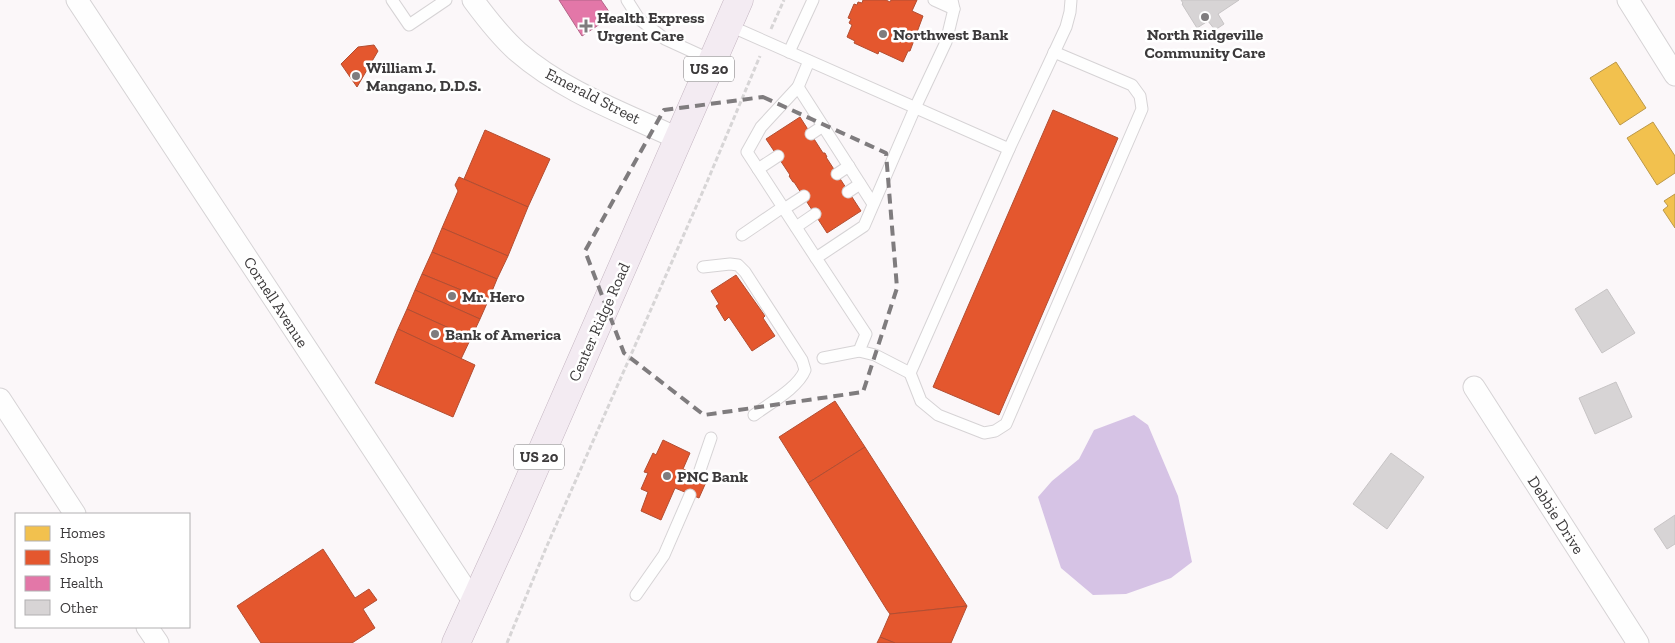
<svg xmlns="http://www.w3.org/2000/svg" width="1675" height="643" font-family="'Zilla Slab',serif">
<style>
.water{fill:#d6c3e5}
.homes{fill:#f2c14e;stroke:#bb9848}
.shops{fill:#e4572e;stroke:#b24e32}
.health{fill:#e377a8;stroke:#b16587}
.building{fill:#d7d4d5;stroke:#c7c4c5}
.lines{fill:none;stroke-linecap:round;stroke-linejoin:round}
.lane-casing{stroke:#d6d3d5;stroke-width:13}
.street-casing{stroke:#d6d3d5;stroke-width:23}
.primary-casing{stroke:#c4b5c1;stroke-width:29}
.path{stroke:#d7d5d6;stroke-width:3;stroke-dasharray:5 2.5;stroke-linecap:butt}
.lane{stroke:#fefefe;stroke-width:11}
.street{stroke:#fefefe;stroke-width:21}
.primary{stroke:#f3ebf2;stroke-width:28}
.marked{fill:none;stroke:#7f7c7e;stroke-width:4;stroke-dasharray:10 6;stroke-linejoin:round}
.poi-dot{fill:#7f7c7e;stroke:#fff;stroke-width:2}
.labels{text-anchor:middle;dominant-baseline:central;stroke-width:5;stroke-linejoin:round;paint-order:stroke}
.shield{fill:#fff;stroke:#767576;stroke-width:1}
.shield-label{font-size:15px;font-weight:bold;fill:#3c3a3b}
.poi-label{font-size:16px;font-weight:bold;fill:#3c3a3b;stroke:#fff;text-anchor:start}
.street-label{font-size:16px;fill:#3c3a3b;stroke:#fff}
</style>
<rect width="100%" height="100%" fill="#fbf7f9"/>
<!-- water -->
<path class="water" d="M1134 415 1148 425 1178 496 1192 562 1171 578 1126 594 1093 595 1061 568 1038 497 1052 481 1079 459 1094 430Z"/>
<!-- homes -->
<g class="homes">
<path d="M1616 62 1646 108 1620 125 1590 78Z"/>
<path d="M1653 122 1675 156V173L1657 185 1627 138Z"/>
<path d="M1675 194V228L1663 210 1668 206 1664 201Z"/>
</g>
<!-- shops -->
<g class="shops">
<path d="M863 0H886L890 2 891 0H917L912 11 923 16 910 51H908L903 62 879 51 878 54 854 43 855 41 847 37 852 25 849 23 851 19 848 18 854 4 857 5 858 2 862 3Z"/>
<path d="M374 45 378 51 357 87 341 64 358 47Z"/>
<path d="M1053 110 1118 138 999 415 933 387Z"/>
<path d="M800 117 823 153H825L827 157H826L861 211 827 233 794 182H793L789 176 790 175 766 139Z"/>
<path d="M485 130 550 159 528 207 464 179Z"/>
<path d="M459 177 528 207 508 256 442 228 458 191 455 185Z"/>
<path d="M442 228 508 256 497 279 432 252Z"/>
<path d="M432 252 497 279 488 301 422 274Z"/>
<path d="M422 274 488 301 480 319 415 290Z"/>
<path d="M736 275 765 316 763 318 775 336 752 351 729 317 725 321 716 306 719 304 711 291Z"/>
<path d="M415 290 480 319 471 338 407 309Z"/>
<path d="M407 309 471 338 461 359 398 329Z"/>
<path d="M398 329 475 365 453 417 375 383Z"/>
<path d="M835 401 865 447 808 483 779 437Z"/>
<path d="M663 440 690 453 683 469 707 480 699 498 675 488 661 520 641 511 648 492 641 489 648 473 644 472 653 453 656 455Z"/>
<path d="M865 447 967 606 890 614 887 610 808 483Z"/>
<path d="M323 549 355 598 369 589 377 600 363 609 375 628 352 643H261L237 606Z"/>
<path d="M967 606 951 643H895L880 637 890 614Z"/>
<path d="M880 637 895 643H877Z"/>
</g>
<!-- health -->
<path class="health" d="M559 0H601L612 16 582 36Z"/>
<!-- building -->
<g class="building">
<path d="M1181 0H1239L1218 14 1224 24 1215 30 1208 21 1197 28 1182 4 1183 3Z"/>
<path d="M1607 289 1635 333 1602 353 1575 309Z"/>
<path d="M1616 382 1632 417 1595 434 1579 398Z"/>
<path d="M1391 453 1424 477 1387 529 1353 504Z"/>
<path d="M1675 515V544L1667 549 1654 529Z"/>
</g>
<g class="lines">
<!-- lane casing -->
<g class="lane-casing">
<g id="lane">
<path d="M392 0 409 25 446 0"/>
<path d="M627 0 639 19 665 39 713 61"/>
<path d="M934 0 954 9"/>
<path d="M728 25 1009 149 1066 27 1070 12 1071 0"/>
<path d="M789 52 813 0"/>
<path d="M798 87 809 61"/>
<path d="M811 134 823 126"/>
<path d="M1009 149 910 373 921 401 938 415 984 433 995 431 1006 424 1142 109 1140 96 1132 85 1054 52"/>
<path d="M758 169 778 156"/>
<path d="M837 174 849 166"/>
<path d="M848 192 860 184"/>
<path d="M784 209 804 196"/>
<path d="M796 227 815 214"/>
<path d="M742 235 783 207"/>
<path d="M816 258 747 152 761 127 798 87 873 204"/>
<path d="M703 267 730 264 738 265 745 272 802 360 805 370C798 388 770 403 754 415"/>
<path d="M823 358 859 351"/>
<path d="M910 373 875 355 859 351 866 334 816 258 864 226 915 108 946 42 954 9 952 0"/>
<path d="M698 476 711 438"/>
<path d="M636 595 664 555 690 495"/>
</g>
</g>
<!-- street casing -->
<g class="street-casing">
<g id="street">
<path d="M77 0 475 604"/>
<path d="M473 0C487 19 501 37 518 52 564 92 624 113 679 139"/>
<path d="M1628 0 1675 75"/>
<path d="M1474 387 1638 643"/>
<path d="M0 399 75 514"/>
<path d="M147 627 158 643"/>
</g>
</g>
<!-- primary casing -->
<g class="primary-casing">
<path id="primary" d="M456 643 508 529 739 0"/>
</g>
<!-- path -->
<g class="path">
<path d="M771 29 784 0"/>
<path d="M507 643 546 548 707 182 760 56"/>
</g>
<!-- lane -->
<use href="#lane" class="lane"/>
<!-- street -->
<use href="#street" class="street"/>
<!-- primary -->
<use href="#primary" class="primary"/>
</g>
<!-- marked area -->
<path class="marked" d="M763 97 886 153 897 288 863 392 704 415 624 353 585 251 664 110Z"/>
<!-- markers -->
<g class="poi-dot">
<circle cx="1205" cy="17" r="5"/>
<path d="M583.5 18.5h5v5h5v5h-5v5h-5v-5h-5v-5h5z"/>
<circle cx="883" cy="34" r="5"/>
<circle cx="356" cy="76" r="5"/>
<circle cx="452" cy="296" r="5"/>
<circle cx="435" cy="334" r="5"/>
<circle cx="667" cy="476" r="5"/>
</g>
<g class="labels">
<!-- shield labels -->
<g class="shield">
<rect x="684" y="56.5" width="50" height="25" rx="4"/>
<rect x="514" y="444.5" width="50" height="25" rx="4"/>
</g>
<g class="shield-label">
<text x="709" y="69">US 20</text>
<text x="539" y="457">US 20</text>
</g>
<!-- poi labels -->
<g class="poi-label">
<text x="597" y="17">Health Express<tspan x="597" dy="18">Urgent Care</tspan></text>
<text x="893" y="34">Northwest Bank</text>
<text x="1205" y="34" text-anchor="middle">North Ridgeville<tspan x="1205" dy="18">Community Care</tspan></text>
<text x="366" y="67">William J.<tspan x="366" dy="18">Mangano, D.D.S.</tspan></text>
<text x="462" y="296">Mr. Hero</text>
<text x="445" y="334">Bank of America</text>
<text x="677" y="476">PNC Bank</text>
</g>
<!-- street labels -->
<g class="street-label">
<text transform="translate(593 96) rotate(27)">Emerald Street</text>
<text transform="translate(276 302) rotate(57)">Cornell Avenue</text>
<text transform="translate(599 322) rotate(-66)">Center Ridge Road</text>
<text transform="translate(1556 515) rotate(57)">Debbie Drive</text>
</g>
</g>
<!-- legend -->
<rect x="15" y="513" width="175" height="115" fill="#ffffff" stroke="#b1b0b1"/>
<rect x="25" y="526" width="25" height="15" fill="#f2c14e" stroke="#b1b0b1"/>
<text x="60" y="538" font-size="15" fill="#3c3a3b">Homes</text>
<rect x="25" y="550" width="25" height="15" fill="#e4572e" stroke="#b1b0b1"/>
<text x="60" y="563" font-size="15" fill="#3c3a3b">Shops</text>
<rect x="25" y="576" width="25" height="15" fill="#e377a8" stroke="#b1b0b1"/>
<text x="60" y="588" font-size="15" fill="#3c3a3b">Health</text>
<rect x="25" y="600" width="25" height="15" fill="#d7d4d5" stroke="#b1b0b1"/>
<text x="60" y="613" font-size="15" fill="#3c3a3b">Other</text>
</svg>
